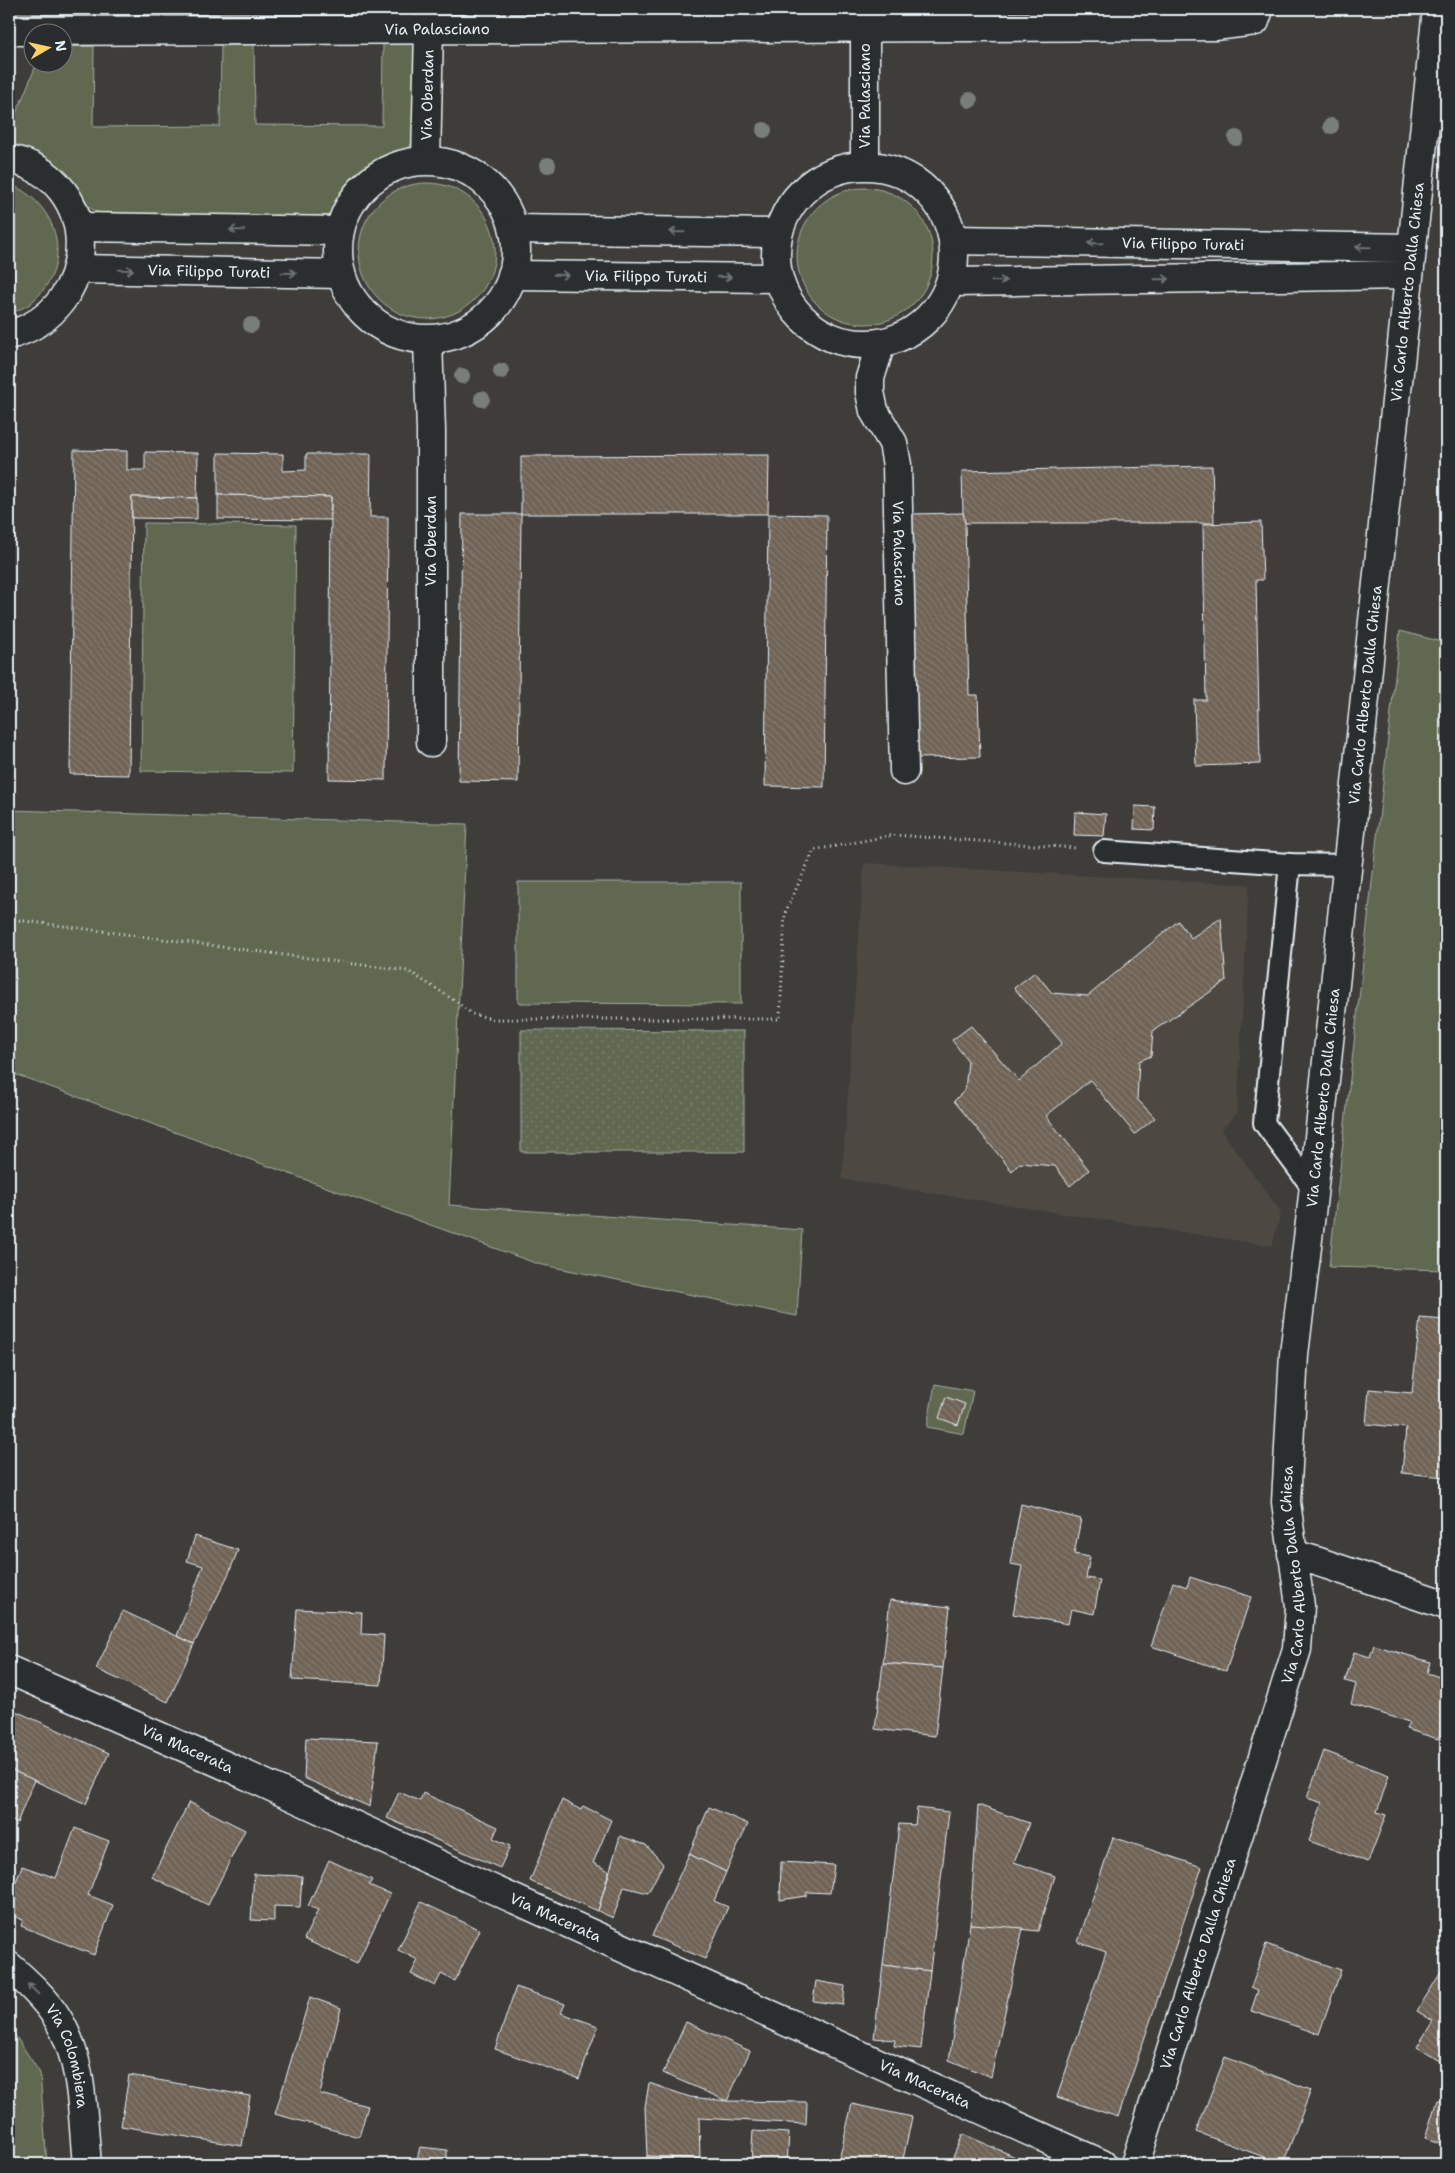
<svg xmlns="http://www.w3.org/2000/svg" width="1455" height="2173" font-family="'Shantell Sans',sans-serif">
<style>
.built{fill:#4d4842}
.green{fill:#616950;stroke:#a4ada4}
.park{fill:url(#park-dots);stroke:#a4ada4}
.building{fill:url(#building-back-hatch);stroke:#e8f1f8}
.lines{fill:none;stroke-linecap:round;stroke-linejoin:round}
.lane-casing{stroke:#e8f1f8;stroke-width:24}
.street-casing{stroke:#e8f1f8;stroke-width:31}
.path{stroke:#e8f1f8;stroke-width:3;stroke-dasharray:1 4;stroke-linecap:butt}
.lane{stroke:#2a2d2e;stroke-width:20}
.street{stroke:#2a2d2e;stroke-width:28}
.tree{fill:#7a7e79}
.oneway{stroke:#6c7275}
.labels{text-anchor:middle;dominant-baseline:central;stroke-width:5;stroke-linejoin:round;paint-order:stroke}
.street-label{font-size:15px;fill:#e8f1f8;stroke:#2a2d2e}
</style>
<defs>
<pattern id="park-dots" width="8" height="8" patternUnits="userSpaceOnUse" patternTransform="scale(1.25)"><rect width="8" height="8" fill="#616950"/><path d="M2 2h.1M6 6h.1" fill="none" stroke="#787f6a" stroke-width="1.8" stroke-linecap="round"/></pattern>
<pattern id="building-back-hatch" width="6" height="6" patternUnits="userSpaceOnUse" patternTransform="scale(1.25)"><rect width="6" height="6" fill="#6f6356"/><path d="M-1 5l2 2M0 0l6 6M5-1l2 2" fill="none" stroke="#847a6f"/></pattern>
</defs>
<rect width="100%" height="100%" fill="#3f3d3a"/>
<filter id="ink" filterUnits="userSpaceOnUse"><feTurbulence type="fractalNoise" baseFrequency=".02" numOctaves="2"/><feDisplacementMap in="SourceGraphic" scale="10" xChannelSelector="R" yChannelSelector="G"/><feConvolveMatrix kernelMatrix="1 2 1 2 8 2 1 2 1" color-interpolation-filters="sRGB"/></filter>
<g filter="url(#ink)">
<!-- built -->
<path class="built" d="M864 863 1249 885 1237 1113 1221 1130 1281 1212 1272 1246 842 1179Z"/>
<!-- green -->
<g class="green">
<path d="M9 9H50V14L9 13Z"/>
<path d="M414 43 412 143C405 155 391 155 380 162 358 174 342 193 331 216L106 215C79 209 83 188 63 174 48 163 28 156 11 148L13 121 37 63 62 62 63 47 94 46 93 127 220 126 221 46 254 44 255 125 382 126 383 44Z"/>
<circle cx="427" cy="251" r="68"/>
<path d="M9 184C57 202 75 262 35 299 28 307 18 310 9 314Z"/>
<circle cx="865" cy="256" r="68"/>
<path d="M144 523 296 525 293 773 141 771Z"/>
<path d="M1400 631 1446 643V1270L1329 1267Z"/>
<path d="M9 810 467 824 449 1205 802 1230 797 1316 538 1264 9 1072Z"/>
<path d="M518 882H741V1004L518 1003Z"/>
<path d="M935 1384 973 1391 964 1434 927 1427Z"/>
<path d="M9 2026 40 2073 47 2164H9Z"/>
</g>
<!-- park -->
<path class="park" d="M521 1030 744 1031V1152H521Z"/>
<!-- building -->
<g class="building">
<path d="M135 9H335V12L135 14Z"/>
<path d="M543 9H760V13L543 12Z"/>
<path d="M944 9H1187V13L944 12Z"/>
<path d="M74 450 127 451V470H145V452L198 453 197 498 132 497 129 775 70 774Z"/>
<path d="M218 453 283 454V471L306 470V454H371L370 517H388L386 780 329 779 331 497 218 495Z"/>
<path d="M769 455 768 514H521V456Z"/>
<path d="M1212 466 1214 523H965L963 513 962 471Z"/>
<path d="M218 495 331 497 330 520 218 519Z"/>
<path d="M132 497 197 498V519L132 518Z"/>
<path d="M963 513 965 523 969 695H978L980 757 915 758 910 514Z"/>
<path d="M462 514H521L518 782 459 781Z"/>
<path d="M768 514 827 515 824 787 765 786Z"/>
<path d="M1261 522 1263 580H1256L1260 764 1196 766 1194 700H1206L1203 524Z"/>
<path d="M1135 806 1155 807 1154 830 1134 829Z"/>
<path d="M1075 812 1106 814 1104 836 1074 835Z"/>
<path d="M1221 918 1226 981 1153 1031 1151 1056 1139 1061 1137 1099 1155 1118 1135 1134 1090 1080 1046 1116 1089 1170 1070 1186 1055 1166 1020 1163 1012 1171 954 1101 965 1090 968 1061 952 1040 971 1026 1019 1081 1062 1043 1014 988 1035 972 1052 993 1088 996 1178 921 1191 938Z"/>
<path d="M1420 1318 1446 1320V1477L1402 1473 1406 1428 1366 1424 1369 1389 1412 1393Z"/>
<path d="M946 1397 965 1404 958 1425 939 1418Z"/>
<path d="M1021 1504 1081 1519 1074 1554 1090 1557 1086 1578 1100 1580 1094 1614 1071 1609 1068 1624 1013 1614 1022 1566 1010 1564Z"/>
<path d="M195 1536 238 1550 229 1573 194 1644 177 1636 203 1566 187 1561Z"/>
<path d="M1190 1577 1251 1597 1226 1671 1151 1646 1173 1582 1187 1587Z"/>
<path d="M890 1600 950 1607 943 1668 883 1663Z"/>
<path d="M297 1609 362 1612 361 1634 384 1635 381 1685 292 1680Z"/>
<path d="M123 1611 194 1644 168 1702 96 1669Z"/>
<path d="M1374 1645 1430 1662 1427 1673 1446 1679V1725L1443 1724 1438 1739 1406 1729 1409 1722 1351 1704 1356 1684 1345 1681 1354 1652 1370 1657Z"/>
<path d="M883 1663 943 1668 935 1736 875 1729Z"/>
<path d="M9 1708 109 1753 86 1804 9 1769Z"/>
<path d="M306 1738 378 1741 370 1807 304 1778Z"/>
<path d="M1324 1751 1389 1775 1377 1812 1386 1815 1368 1862 1309 1841 1322 1803 1307 1798Z"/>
<path d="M9 1769 34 1780 17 1823 9 1820Z"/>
<path d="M399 1792 420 1801 423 1793 498 1827 493 1838 510 1846 500 1868 387 1818Z"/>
<path d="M562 1800 581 1810 583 1806 611 1820 593 1863 609 1871 598 1911 530 1881Z"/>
<path d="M189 1802 245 1830 208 1905 152 1877Z"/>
<path d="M978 1805 1029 1823 1014 1862 1055 1876 1038 1931 970 1924Z"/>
<path d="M709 1807 748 1824 726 1872 689 1854Z"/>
<path d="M917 1808 949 1812 930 1971 883 1965 899 1824 915 1825Z"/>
<path d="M75 1828 109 1841 88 1895 113 1905 94 1955 21 1926 23 1920 9 1914V1900L22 1866 56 1878Z"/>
<path d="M620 1836 646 1845 663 1864 648 1893 624 1887 613 1918 598 1911Z"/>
<path d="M1113 1837 1202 1867 1118 2117 1057 2097 1106 1952 1078 1942Z"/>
<path d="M689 1854 726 1872 714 1901 728 1907 705 1959 652 1936Z"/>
<path d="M329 1860 372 1880 369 1885 390 1894 357 1964 304 1939 318 1910 308 1906Z"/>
<path d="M781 1862 834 1865 830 1893 807 1892 806 1896 780 1900Z"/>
<path d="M254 1874 302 1876 300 1907 274 1906V1921L251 1920Z"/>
<path d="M421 1902 480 1930 455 1981 441 1974 435 1986 411 1974 418 1960 398 1950Z"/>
<path d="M970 1924 1023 1928 991 2077 949 2060Z"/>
<path d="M1266 1944 1341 1970 1319 2034 1251 2011 1258 1990 1251 1987Z"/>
<path d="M883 1965 930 1971 921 2049 894 2046 895 2040 874 2038Z"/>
<path d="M1443 1969 1446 1971V2065L1417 2047 1433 2021 1417 2011Z"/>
<path d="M816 1981 845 1986 843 2005 813 2001Z"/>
<path d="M516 1987 565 2004 561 2013 598 2026 579 2079 495 2049Z"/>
<path d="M310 1997 341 2008 320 2094 368 2106 359 2137 275 2114Z"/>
<path d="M686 2022 750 2051 727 2101 663 2073Z"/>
<path d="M1225 2057 1311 2090 1283 2164 1196 2132Z"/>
<path d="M129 2075 250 2096 242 2146 121 2126Z"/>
<path d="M649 2083 690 2097 727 2101 807 2102 806 2124 699 2118 700 2159 647 2156 645 2107Z"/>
<path d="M1437 2100 1446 2102V2145L1425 2138Z"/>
<path d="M852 2104 912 2117 902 2164H838Z"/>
<path d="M753 2131 789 2133 787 2164H720V2160L751 2162Z"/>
<path d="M963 2134 1027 2162 1026 2164H950Z"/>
<path d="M420 2147 447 2150V2164H416Z"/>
<path d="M647 2156 720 2160V2164H646Z"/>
</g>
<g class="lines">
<!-- lane casing -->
<g class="lane-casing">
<g id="lane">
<path d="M404 9V30"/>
<path d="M488 9V29"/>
<path d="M1104 851 1290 864 1347 865"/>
<path d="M1290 864 1264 1123 1314 1190"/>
</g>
</g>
<!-- street casing -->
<g class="street-casing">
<g id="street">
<path d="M865 9V165"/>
<path id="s1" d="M9 31 1215 26 1255 21 1259 9"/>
<path d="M9 159C104 178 103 310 9 335"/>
<path id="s2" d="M426 160 429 30"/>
<circle cx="427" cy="250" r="89"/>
<circle cx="865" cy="255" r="89"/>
<path d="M79 227 338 231"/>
<path d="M514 229 778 233"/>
<path id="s3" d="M953 240 1412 248"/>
<path id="s4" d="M77 269 341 274"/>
<path id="s5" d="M512 275 778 278"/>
<path d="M951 282 1408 275"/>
<path d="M428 340 431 431V742"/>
<path id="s6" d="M881 343 870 378V392L874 411 893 443 897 465 904 771"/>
<path d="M1292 1554 1316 1561 1446 1605"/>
<path id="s7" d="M9 1670 222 1764 492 1889 1102 2164"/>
<path id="s8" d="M9 1966C26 1981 46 1999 58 2019 84 2062 82 2116 87 2164"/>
<path id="s9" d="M1135 2164 1297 1649 1300 1606 1286 1502 1294 1354 1311 1214 1437 9"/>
</g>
</g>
<!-- path -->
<path class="path" d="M9 919 408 971 454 1000 472 1014 494 1019H780L785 913 814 850 894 835 1076 848"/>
<!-- lane -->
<use href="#lane" class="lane"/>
<!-- street -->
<use href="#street" class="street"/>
</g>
<!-- trees -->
<g class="tree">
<circle cx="970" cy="100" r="8"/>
<circle cx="1331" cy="126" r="8"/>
<circle cx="764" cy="130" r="8"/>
<circle cx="1236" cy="138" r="8"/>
<circle cx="548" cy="165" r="8"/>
<circle cx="251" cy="325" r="8"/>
<circle cx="501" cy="371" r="8"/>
<circle cx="462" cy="376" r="8"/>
<circle cx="482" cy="399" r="8"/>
</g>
<!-- one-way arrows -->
<defs><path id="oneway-shaft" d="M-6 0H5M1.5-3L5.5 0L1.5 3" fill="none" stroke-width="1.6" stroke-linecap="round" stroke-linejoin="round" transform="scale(1.25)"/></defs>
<g class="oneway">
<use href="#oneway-shaft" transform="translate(237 230) rotate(-179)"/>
<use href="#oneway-shaft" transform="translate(677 232) rotate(-179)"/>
<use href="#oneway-shaft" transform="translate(1095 243) rotate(-179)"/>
<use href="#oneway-shaft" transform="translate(1363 247) rotate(-179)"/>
<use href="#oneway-shaft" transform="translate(126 270) rotate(1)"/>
<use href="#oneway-shaft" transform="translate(289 273) rotate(1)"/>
<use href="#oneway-shaft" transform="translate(561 275) rotate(1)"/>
<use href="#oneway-shaft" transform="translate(724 277) rotate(1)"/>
<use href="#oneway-shaft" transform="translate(1162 279) rotate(-1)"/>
<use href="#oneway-shaft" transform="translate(999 281) rotate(-1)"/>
<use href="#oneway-shaft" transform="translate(33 1989) rotate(-135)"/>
</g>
</g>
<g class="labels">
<!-- street labels -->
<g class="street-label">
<text stroke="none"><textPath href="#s1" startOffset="428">Via Palasciano</textPath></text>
<text stroke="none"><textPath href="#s2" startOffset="65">Via Oberdan</textPath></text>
<text transform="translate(865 96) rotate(-90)">Via Palasciano</text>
<text stroke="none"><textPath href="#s3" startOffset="230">Via Filippo Turati</textPath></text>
<text stroke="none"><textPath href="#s4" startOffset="132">Via Filippo Turati</textPath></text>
<text stroke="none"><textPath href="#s5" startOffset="134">Via Filippo Turati</textPath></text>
<text stroke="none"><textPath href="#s9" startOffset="1904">Via Carlo Alberto Dalla Chiesa</textPath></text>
<text transform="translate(431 541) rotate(-90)">Via Oberdan</text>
<text stroke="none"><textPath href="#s6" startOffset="218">Via Palasciano</textPath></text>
<text stroke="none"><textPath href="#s9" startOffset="1499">Via Carlo Alberto Dalla Chiesa</textPath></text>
<text stroke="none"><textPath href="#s9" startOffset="1094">Via Carlo Alberto Dalla Chiesa</textPath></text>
<text stroke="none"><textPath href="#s9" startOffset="614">Via Carlo Alberto Dalla Chiesa</textPath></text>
<text stroke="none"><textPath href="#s7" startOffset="195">Via Macerata</textPath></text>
<text stroke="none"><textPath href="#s7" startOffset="600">Via Macerata</textPath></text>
<text stroke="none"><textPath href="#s9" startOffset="210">Via Carlo Alberto Dalla Chiesa</textPath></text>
<text stroke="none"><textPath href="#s8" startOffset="111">Via Colombiera</textPath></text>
<text stroke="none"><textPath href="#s7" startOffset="1005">Via Macerata</textPath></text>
</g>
</g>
<!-- margin -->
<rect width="1455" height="2173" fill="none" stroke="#2a2d2e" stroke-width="30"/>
<rect x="15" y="15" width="1425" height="2143" fill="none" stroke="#e8f1f8" stroke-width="2" filter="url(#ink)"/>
<!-- north arrow -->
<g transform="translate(48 48) rotate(81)"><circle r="24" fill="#2a2d2e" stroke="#767b7f"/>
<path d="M0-4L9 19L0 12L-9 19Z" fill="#ffd166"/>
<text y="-8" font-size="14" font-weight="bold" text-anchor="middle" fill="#e8f1f8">N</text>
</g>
</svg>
